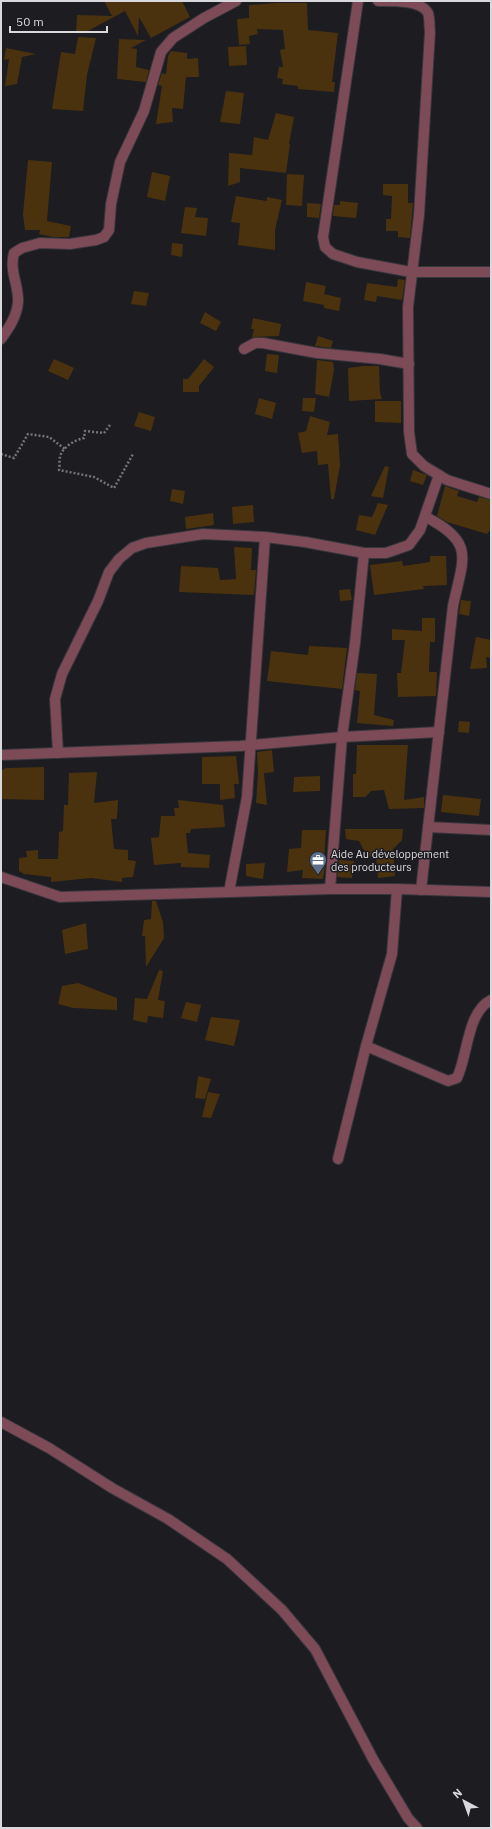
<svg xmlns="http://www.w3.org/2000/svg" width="492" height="1829" font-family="'IBM Plex Sans',sans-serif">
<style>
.building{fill:#4a320e}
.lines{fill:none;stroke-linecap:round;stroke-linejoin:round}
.minor-casing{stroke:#36363b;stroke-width:12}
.path{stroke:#747479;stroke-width:2.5;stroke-dasharray:2 2;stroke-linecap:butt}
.minor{stroke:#7d4a58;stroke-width:10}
.labels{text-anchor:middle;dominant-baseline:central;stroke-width:3;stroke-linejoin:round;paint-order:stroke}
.poi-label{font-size:11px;fill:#d9d9dd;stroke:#1c1c21;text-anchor:start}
</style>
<rect width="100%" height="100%" fill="#1c1c21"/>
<!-- building -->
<g class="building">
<path d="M104 1H182L190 17 151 38 139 17 138 36 125 11 84 33H76L77 15 112 16Z"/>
<path d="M276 3H307L308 30 338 33 332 82H335L334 92 298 89V86L282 84 283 79 277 78 279 67H283L280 50 285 49 283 30 257 29 258 34 249 36 250 44 239 45 237 19 249 18V5Z"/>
<path d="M78 37 96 38 87 75 83 111 52 109 61 52 75 54Z"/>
<path d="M119 39 146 40 131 48 137 49 136 67 149 70 146 82 117 79Z"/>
<path d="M246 46 247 65 229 66 228 47Z"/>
<path d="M6 48 36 54 22 57 17 84 5 86 9 59 4 60Z"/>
<path d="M171 51 187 53V59L198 58 199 77H186L183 109 172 108 173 122 156 124 162 86 158 85 162 73 166 74 168 56Z"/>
<path d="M226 91 244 93 240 124 220 122Z"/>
<path d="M276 113 294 117 289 144H290L286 173 240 168V182L228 186 229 153 252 155 254 137 268 140Z"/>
<path d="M28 160 52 162 47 221 71 226 69 237H53L39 234 40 230H25L23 214Z"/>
<path d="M152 172 170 176 165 201 147 197Z"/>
<path d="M287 174 304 175 302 206 286 205Z"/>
<path d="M383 184H408V203H413L410 238 398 237V231H386V219H391L392 196 383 195Z"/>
<path d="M236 196 267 201V197L282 200 275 230V250L238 245 240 223 231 222Z"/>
<path d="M340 201 358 203 356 218 333 216 334 205H340Z"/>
<path d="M307 203 321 204 319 218 307 217Z"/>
<path d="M185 207 197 208 195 217 208 218 206 236 181 233Z"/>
<path d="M172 243 183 244 182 257 171 255Z"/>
<path d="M398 279 405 280 402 300 377 296 376 302 364 300 367 283 397 287Z"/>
<path d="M306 282 326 286 324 294 341 298 339 311 324 308V305L303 301Z"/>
<path d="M134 291 149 293 146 306 131 304Z"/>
<path d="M205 312 221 322 216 331 200 323Z"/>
<path d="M253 318 281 324 279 336 252 337 254 329H251Z"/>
<path d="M318 336 333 341 331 348 315 346Z"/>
<path d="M267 354 279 355 277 373 265 371Z"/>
<path d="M54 359 74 368 68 380 48 371Z"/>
<path d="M204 359 214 367 199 386V392H183V379H188Z"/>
<path d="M317 360 333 362 334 370 329 397 315 394Z"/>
<path d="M363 366H379L380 393 382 399 349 401 348 368Z"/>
<path d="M259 398 276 403 272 419 255 414Z"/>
<path d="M303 398H316L314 412 302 411Z"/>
<path d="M375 401H401V423L375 422Z"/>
<path d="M139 412 155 417 151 431 134 426Z"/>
<path d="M310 416 330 422 327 435 338 434 340 465 334 499H331L328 464 318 465 317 451 302 453 298 433 306 431Z"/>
<path d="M385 466 389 467 383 498 371 496Z"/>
<path d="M413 470 427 475 423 485 410 481Z"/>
<path d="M445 486 459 491 457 496 477 502 479 497 491 500V529L487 534 447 522 437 516Z"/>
<path d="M172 489 185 491 183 504 170 501Z"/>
<path d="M378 503 388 505 375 535 356 530 359 515 372 517Z"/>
<path d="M253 505 254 522 233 524 232 507Z"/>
<path d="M213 513 214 525 186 529 185 517Z"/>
<path d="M234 547 252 548 251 570H256L254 595 179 592 181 566 218 568 220 580 236 579Z"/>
<path d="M430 556H446L447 585 423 586 424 589 374 595 370 565 402 561 403 566 430 562Z"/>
<path d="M350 589 352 600 340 601 339 590Z"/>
<path d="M461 600 471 601 469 616 459 614Z"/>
<path d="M422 618H435V642H430L429 672H437L436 696 398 697 397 673H401L405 640H392V629L422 631Z"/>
<path d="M476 637 491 640V658L486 657 487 668 470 669Z"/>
<path d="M309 646 347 648 342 689 267 681 271 651 308 655Z"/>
<path d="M357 673 377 674 374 715 394 720 393 726 357 723 360 691 355 690Z"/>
<path d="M459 721 470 722 469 733 458 732Z"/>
<path d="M357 745H408L404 800 424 797V808L389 809 384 790 371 791 365 797H353V774H356Z"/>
<path d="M272 750 274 772 264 773 267 805 256 803 258 774 257 752Z"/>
<path d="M236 756 239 784H234L235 798 220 800V784H202V757Z"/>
<path d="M44 767V800L1 799V770L6 768Z"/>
<path d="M97 772 94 803 118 800 117 819H111L114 849 128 850V860L136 861 133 877 122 878V882L91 878 51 882V877L24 874 19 871V858L27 857 26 851 38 850V859H58L59 832 63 831 64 805H68L69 773Z"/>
<path d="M320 776V791L293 792 294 777Z"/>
<path d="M443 795 481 799 479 816 441 812Z"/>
<path d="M178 800 223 805 225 827 191 829 190 833H186L188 853 210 855 209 868 181 867V863L154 865 151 838 159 837 161 816H175L174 808H179Z"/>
<path d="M345 829H403L402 840 393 849 395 876 378 878 376 857 367 856 359 841 346 839Z"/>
<path d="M302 830H326L324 860H326L323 879 302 878 303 870 287 872 289 849 301 848Z"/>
<path d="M339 860 354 861 352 878 337 877Z"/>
<path d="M265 863 263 879 246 876V864Z"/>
<path d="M152 901H156L163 922 164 938 146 967 145 936H142L144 920 151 919Z"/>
<path d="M86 923 88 949 65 954 62 930Z"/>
<path d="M159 970 163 971 158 1000 165 1001 163 1018 148 1016 147 1023 133 1020 135 998 147 999Z"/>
<path d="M78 983 117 998V1010L73 1008 58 1004 62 986Z"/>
<path d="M186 1002 201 1005 197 1022 181 1018Z"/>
<path d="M211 1017 240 1020 234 1046 205 1040Z"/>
<path d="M198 1076 211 1079 205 1099 195 1098Z"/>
<path d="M208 1092 220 1094 211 1118 202 1117Z"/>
</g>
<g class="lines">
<!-- minor casing -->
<g class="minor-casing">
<g id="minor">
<path d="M358 1 323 237 325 247 333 254 357 262 411 272H491"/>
<path d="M378 1C393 1 421 0 428 13 430 18 429 26 430 32L419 215 408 307 409 432 412 454 424 466 447 480 491 494"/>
<path d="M1 339C9 328 17 316 18 302 19 285 9 272 14 253L22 248 40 243 70 244 96 240 104 237 109 230 111 204 120 162 144 111 161 52 173 38 204 18 236 1"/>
<path d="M244 349 255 343H263L317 353 380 359 409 364"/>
<path d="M58 753 55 699 62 674 98 601 109 572 119 559 132 548 146 543 203 534 265 537 305 542 364 553H386L409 545 420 530 439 475"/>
<path d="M1 755 240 746 342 737 439 732"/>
<path d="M428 827 491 830"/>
<path d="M1 877 60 897 330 889H397L491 892"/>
<path d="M330 889 342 737 355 643 364 553"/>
<path d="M421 890 453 606C463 558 476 543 426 517"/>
<path d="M229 892 247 797 265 537"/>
<path d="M366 1046 448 1081 457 1078C468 1055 467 1012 491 1000"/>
<path d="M338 1159 366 1046 392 954 397 889"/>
<path d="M1 1422 49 1448 112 1488 168 1519 227 1559 282 1610 315 1649 374 1761 408 1818 417 1828"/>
</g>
</g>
<!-- path -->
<g class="path">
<path d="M110 425 104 433 85 431 84 438C75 440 62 447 60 457 59 461 60 466 59 470L94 477 114 488 133 454"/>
<path d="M1 454 14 458 28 434 49 437 65 449"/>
</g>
<!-- minor -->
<use href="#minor" class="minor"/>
</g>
<!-- icons -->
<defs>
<g id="office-pin" transform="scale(0.9)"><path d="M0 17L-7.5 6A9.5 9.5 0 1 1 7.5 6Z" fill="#5c6f8a" stroke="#1c1c21"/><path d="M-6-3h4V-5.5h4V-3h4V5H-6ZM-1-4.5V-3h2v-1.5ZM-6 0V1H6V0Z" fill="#fff"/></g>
</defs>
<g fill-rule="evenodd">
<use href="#office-pin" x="318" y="860"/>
</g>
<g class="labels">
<!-- poi labels -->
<g class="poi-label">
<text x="331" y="854">Aide Au développement<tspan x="331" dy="13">des producteurs</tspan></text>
</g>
</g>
<!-- border -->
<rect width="492" height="1829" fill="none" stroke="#d9d9dd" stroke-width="4"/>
<!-- north arrow -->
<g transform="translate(464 1801) rotate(319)" stroke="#1c1c21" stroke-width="3" paint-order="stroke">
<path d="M0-3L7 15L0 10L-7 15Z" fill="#d9d9dd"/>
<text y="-6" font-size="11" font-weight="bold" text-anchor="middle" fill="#d9d9dd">N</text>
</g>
<!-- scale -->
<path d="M10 26v6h97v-6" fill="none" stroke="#d9d9dd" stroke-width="2"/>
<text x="16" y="26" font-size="12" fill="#d9d9dd" stroke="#1c1c21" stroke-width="3" paint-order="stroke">50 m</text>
</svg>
